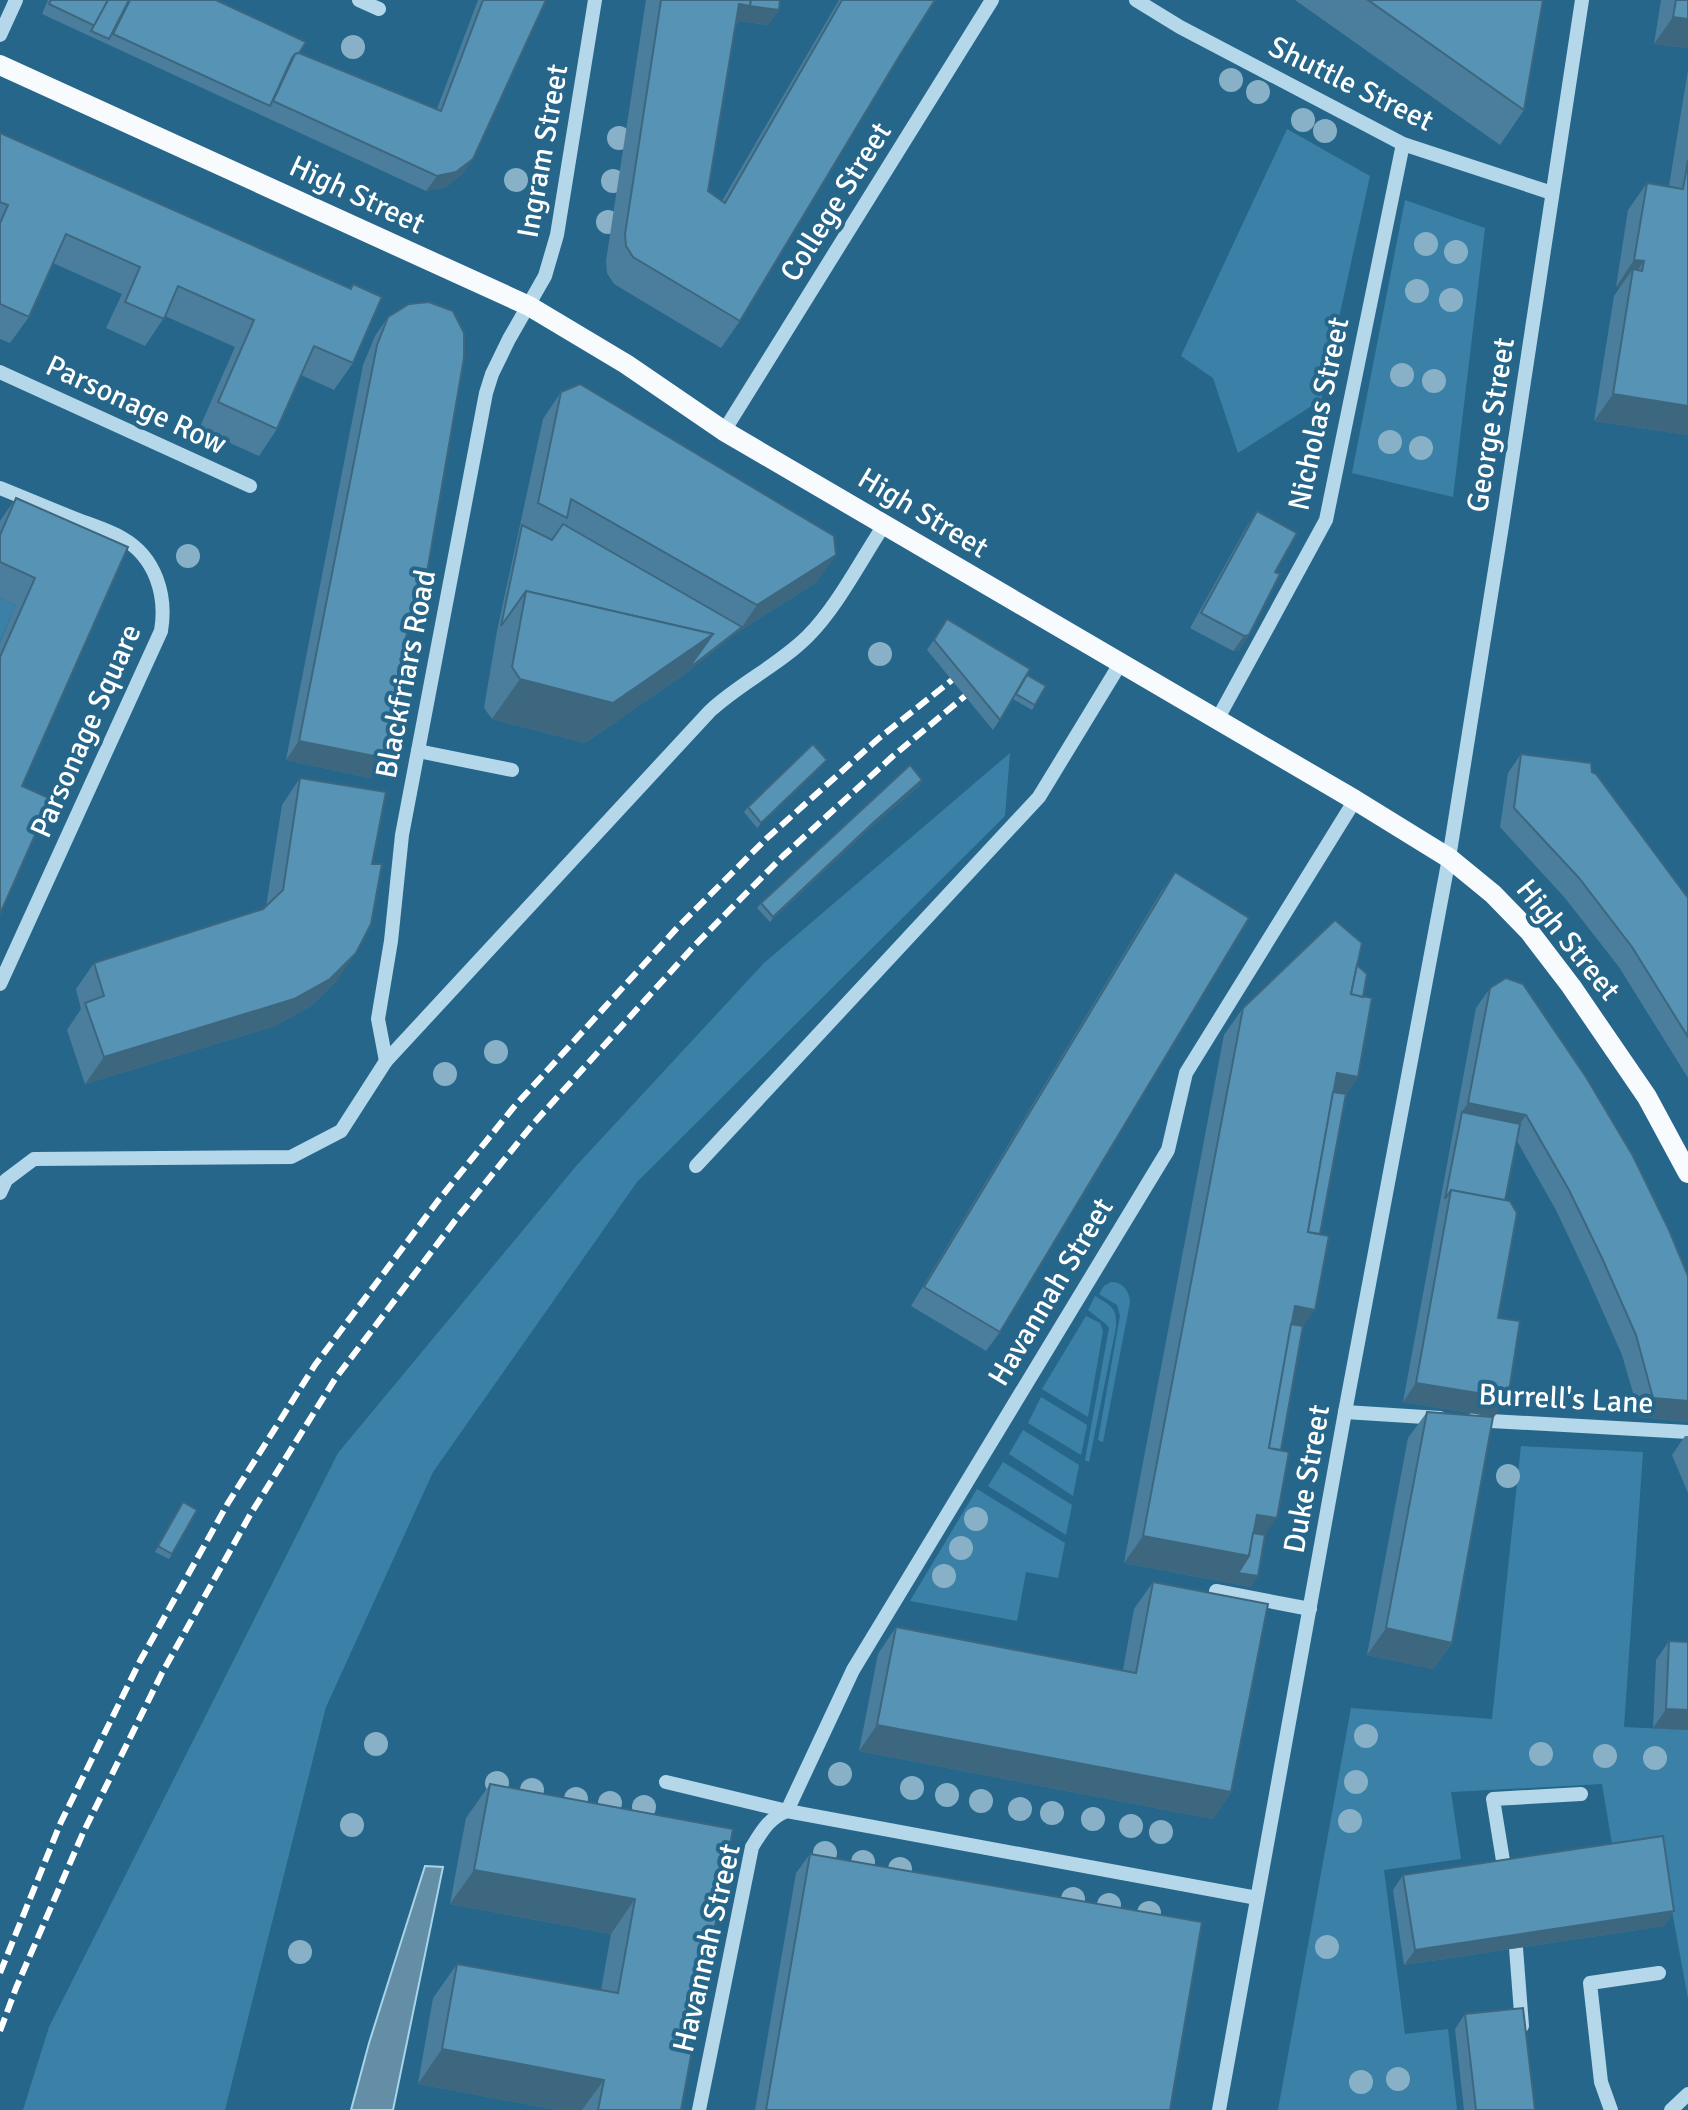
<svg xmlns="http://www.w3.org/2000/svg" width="1688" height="2110" font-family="Signika,sans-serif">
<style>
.green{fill:#3b81a7}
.water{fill:#648ea5;stroke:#a8d4ea;stroke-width:2}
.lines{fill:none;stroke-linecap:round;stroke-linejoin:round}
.minor{stroke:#b4d7ea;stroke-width:14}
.major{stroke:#f7fbfe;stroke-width:20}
.rail{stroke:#fff;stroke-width:6;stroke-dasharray:14 6;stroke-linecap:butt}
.tree{fill:#88b0c6}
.wall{fill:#4b7e9c}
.shaded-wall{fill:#3d677f}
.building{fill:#5793b5;stroke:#3d677f;stroke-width:2}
.labels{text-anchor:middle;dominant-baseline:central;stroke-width:8;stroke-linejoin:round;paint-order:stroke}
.street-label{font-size:30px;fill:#fff;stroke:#26668a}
</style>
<rect width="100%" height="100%" fill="#26668a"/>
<!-- green -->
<g class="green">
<path d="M1287 129 1370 176 1321 400 1238 453 1213 378 1181 356Z"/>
<path d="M1405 200 1485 228 1453 497 1352 473Z"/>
<path d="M0 598 16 605 0 641Z"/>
<path d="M1010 753 1005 816 637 1182 433 1472 326 1707 225 2110H23L49 2027 338 1453 577 1165 764 963Z"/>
<path d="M1111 1282C1123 1282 1129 1290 1130 1302L1103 1442 1098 1440 1120 1316 1117 1305 1099 1294 1104 1286Z"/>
<path d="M1095 1296C1111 1306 1117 1307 1116 1327L1089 1462 1085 1460 1109 1328 1107 1325 1088 1310Z"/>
<path d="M1086 1316 1100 1323 1103 1331 1088 1417 1042 1389Z"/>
<path d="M1041 1397 1087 1425 1081 1455 1028 1423Z"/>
<path d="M1023 1430 1079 1465 1073 1496 1009 1454Z"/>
<path d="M1521 1446 1643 1452 1624 1727 1688 1730V1999L1659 1840 1612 1844 1602 1784 1451 1792 1461 1859 1384 1870 1405 2034 1448 2029 1457 2110H1278L1351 1708 1492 1719Z"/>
<path d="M1003 1462 1072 1505 1066 1535 988 1486Z"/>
<path d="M977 1489 1065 1543 1058 1578 1026 1572 1017 1621 910 1601Z"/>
</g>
<!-- water -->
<path class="water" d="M425 1866 443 1867 393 2110H351L369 2043Z"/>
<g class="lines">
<!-- minor -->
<g class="minor">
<path d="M359 0 379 9"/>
<path d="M1136 0 1180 27 1403 144 1552 193"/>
<path d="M0 35 16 0"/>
<path d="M0 372 250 486"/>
<path d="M724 431 992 0"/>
<path d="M0 488C25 498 50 509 76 519 91 525 108 530 122 538 156 557 167 596 161 631L0 984"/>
<path d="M1217 720 1326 520 1403 144"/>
<path d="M418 751 512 770"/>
<path d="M386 1061 378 1019 391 941 402 835 486 393 492 374 509 339 545 276 557 235 595 0"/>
<path d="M696 1166 1039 797 1120 664"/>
<path d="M0 1193 6 1180 34 1159 291 1157 341 1131 386 1061 710 711C740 683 779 665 808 636 837 607 861 560 884 525"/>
<path d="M1345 1412 1440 1418"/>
<path d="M1473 1420 1688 1432"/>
<path d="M1216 1591 1310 1609"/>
<path d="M666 1782 787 1811 853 1670 1168 1150 1186 1073 1355 800"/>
<path d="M1505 1873 1493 1799 1581 1794"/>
<path d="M1516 1948 1522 2026"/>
<path d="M699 2110 752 1847C762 1831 769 1818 787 1811L1257 1898"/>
<path d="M1219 2110 1345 1412 1449 858 1502 526 1582 0"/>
<path d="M1611 2110 1601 2082 1590 1983 1659 1973"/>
<path d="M1671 2110 1688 2094"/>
</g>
<!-- major -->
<path class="major" d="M0 65 529 306 626 364 724 431 1355 800 1449 858 1493 894 1529 931 1571 986 1647 1097 1688 1173"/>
<!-- rail -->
<g class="rail">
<path d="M0 1973 61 1822 140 1661 228 1503 315 1365 437 1202 513 1108 677 928 766 839 878 739 952 680"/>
<path d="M0 2031 16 1988 83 1833 162 1673 250 1515 335 1379 457 1218 533 1124 695 945 783 856 893 756 965 696"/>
</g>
</g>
<!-- trees -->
<g class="tree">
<circle cx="353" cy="47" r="12"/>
<circle cx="1231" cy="80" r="12"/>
<circle cx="1258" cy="92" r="12"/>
<circle cx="1303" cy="120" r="12"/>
<circle cx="1325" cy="131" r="12"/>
<circle cx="619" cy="138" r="12"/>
<circle cx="516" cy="180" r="12"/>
<circle cx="613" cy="181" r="12"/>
<circle cx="608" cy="222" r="12"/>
<circle cx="1426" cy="244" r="12"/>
<circle cx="1456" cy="252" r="12"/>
<circle cx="1417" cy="291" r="12"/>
<circle cx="1451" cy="300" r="12"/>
<circle cx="1402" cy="375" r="12"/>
<circle cx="1434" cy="381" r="12"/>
<circle cx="1390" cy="442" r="12"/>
<circle cx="1421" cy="448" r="12"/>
<circle cx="188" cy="556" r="12"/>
<circle cx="880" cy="654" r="12"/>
<circle cx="496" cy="1052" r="12"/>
<circle cx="445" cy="1074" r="12"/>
<circle cx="1508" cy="1476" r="12"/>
<circle cx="976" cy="1519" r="12"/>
<circle cx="961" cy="1548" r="12"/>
<circle cx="944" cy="1576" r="12"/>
<circle cx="1366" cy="1736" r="12"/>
<circle cx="376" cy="1744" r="12"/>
<circle cx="1541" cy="1754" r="12"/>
<circle cx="1605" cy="1756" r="12"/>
<circle cx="1655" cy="1758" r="12"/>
<circle cx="840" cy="1774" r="12"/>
<circle cx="1356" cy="1782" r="12"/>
<circle cx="497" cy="1783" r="12"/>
<circle cx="912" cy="1788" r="12"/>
<circle cx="532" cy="1790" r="12"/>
<circle cx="947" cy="1795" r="12"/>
<circle cx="576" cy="1799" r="12"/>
<circle cx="981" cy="1801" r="12"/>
<circle cx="610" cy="1803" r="12"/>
<circle cx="644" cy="1807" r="12"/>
<circle cx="1020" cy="1809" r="12"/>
<circle cx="1052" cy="1813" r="12"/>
<circle cx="1093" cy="1819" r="12"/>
<circle cx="1350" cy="1821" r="12"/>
<circle cx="352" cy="1825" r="12"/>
<circle cx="1131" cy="1826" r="12"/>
<circle cx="1161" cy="1832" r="12"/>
<circle cx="825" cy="1853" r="12"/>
<circle cx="863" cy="1862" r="12"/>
<circle cx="900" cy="1869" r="12"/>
<circle cx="1073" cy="1899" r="12"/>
<circle cx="1109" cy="1905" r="12"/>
<circle cx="1149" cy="1913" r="12"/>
<circle cx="1327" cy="1947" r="12"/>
<circle cx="300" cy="1952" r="12"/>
<circle cx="1398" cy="2079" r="12"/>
<circle cx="1361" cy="2082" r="12"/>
</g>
<!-- wall -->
<g class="wall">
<path d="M48 0H216L299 53 437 109 478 0H546L473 159 462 174 446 187 426 191 42 14Z"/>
<path d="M646 0H780L779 10 768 25 740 21 735 27 708 191 722 201 839 0H935L900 55 740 321 721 348 614 284 607 273 606 261Z"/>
<path d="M1295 0H1543L1524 110 1500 145Z"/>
<path d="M1661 0H1688V48L1654 44Z"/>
<path d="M1688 70V435L1594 421 1614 296 1620 287H1616L1628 210 1647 183 1669 186Z"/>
<path d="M0 133 350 288 353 284V363L334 390 301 375 277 429 259 456 199 429 235 347 165 316 145 346 106 328 122 294 53 263 29 317 10 343 0 339Z"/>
<path d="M388 317 419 619 406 637 384 758 370 778 286 760 363 365 375 336Z"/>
<path d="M561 392 817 582 738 632 685 674 585 743 492 719 484 708 497 631 543 419Z"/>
<path d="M16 498 128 547 22 786 0 914V642L16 605 0 598V521Z"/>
<path d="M1257 511 1275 572 1249 635 1239 650 1233 651 1190 628 1247 526Z"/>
<path d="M947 619 1027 675 1046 686 1032 710 1013 699 993 730 927 650Z"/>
<path d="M1521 754 1592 772 1688 898V1078L1619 967 1565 898 1500 827 1508 773Z"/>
<path d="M823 765 757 828 744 812 748 807Z"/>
<path d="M300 778 337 980 311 1006 275 1026 85 1084 67 1030 81 1009 76 989 94 963 263 909 266 907 282 805Z"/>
<path d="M922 780 919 786 871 827 770 922 757 908 761 903Z"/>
<path d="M1175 872 1000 1332 986 1351 911 1306 1161 892Z"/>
<path d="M1357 965 1363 997 1358 1077 1346 1094 1265 1535 1251 1587 1124 1563 1224 1035 1243 1008Z"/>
<path d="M1490 988 1688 1422 1640 1417 1622 1355 1588 1278 1556 1210 1517 1141 1505 1201 1494 1417H1493L1452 1643 1433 1669 1367 1655 1408 1438 1427 1412 1488 1416 1403 1402 1476 1008Z"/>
<path d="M1685 1436H1688V1493L1672 1455Z"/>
<path d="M183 1502 172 1554 169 1559 155 1552Z"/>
<path d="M1153 1582 1231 1792 1213 1819 859 1751 878 1654 896 1627 1123 1670 1134 1609Z"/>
<path d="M1669 1641 1688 1642V1730L1653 1728 1656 1660Z"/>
<path d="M490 1784 733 1829 681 2110H557L418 2084 433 1998 457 1964 601 1990 611 1934 450 1904 466 1818Z"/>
<path d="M810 1854 1170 2110H755L796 1873Z"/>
<path d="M1403 1875 1674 1911 1664 1926 1404 1965 1393 1890Z"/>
<path d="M1465 2014 1535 2110H1464L1455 2029Z"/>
</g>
<!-- shaded-wall -->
<g class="shaded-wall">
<path d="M712 0 779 10 768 25 740 21 731 33Z"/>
<path d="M1673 17 1688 19V48L1654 44Z"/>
<path d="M473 159 462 174 446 187 426 191 437 176Z"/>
<path d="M1634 260 1644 261 1631 280 1633 269 1620 287H1616Z"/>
<path d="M1613 394 1688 406V435L1594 421Z"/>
<path d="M836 555 817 582 738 632 685 674 585 743 492 719 520 679 742 627 757 605Z"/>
<path d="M410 617 419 619 406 638Z"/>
<path d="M1249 635 1239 650 1233 651 1244 636Z"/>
<path d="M299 741 384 758 370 778 286 760Z"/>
<path d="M827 760 823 765 757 828 761 823Z"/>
<path d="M922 780 919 786 871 827 770 922 773 917 874 822Z"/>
<path d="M356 953 337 980 311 1006 275 1026 85 1084 104 1057Z"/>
<path d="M1337 1073 1358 1077 1339 1104 1323 1101Z"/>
<path d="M1468 1103 1526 1115 1513 1134 1462 1112Z"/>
<path d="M1295 1306 1315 1310 1296 1336 1281 1334Z"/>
<path d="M1416 1383 1508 1398 1494 1417 1403 1402Z"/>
<path d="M1653 1398 1688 1401V1422L1640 1417Z"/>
<path d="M1257 1515 1277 1518 1258 1545 1243 1543Z"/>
<path d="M1143 1536 1249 1556 1258 1576 1251 1587 1124 1563Z"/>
<path d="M1386 1628 1452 1643 1433 1669 1367 1655Z"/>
<path d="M1666 1709 1688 1710V1730L1653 1728Z"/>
<path d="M877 1725 1231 1792 1213 1819 859 1751Z"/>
<path d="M474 1870 635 1899 611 1934 450 1904Z"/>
<path d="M1674 1911 1664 1926 1404 1965 1415 1950Z"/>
<path d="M442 2049 604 2080 582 2110H557L418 2084Z"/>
</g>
<!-- building -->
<g class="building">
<path d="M51 0H108L95 26 49 4Z"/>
<path d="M108 0H129L109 39 91 31Z"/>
<path d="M130 0H216L306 42 299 53 295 54 292 58 270 106 113 34Z"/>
<path d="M483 0H546L473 159 456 172 437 176 273 101 295 54 299 53 441 111Z"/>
<path d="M661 0H751L750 6 739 4 708 191 725 203 842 0H935L900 55 740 321 633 257 626 246 625 234Z"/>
<path d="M751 0H780L779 10 750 6Z"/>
<path d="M1368 0H1543L1524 110Z"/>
<path d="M1676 0H1688V19L1673 17Z"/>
<path d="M0 133 351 289 353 284 382 297 353 363 314 346 277 429 218 402 254 320 178 286 164 319 125 302 140 267 66 234 29 317 0 304V223L8 205 0 202Z"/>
<path d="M1688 160V406L1613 394 1633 269 1642 271 1644 261 1634 260 1647 183 1683 189Z"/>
<path d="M429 302 453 311 464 333V358L419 619 410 617 384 758 299 741 377 345 388 317 409 304Z"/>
<path d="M580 384 834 536 836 555 757 605 571 499 567 518 538 503 561 392Z"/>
<path d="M16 498 128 547 22 786 51 799 0 914V657L35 578 0 562V535Z"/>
<path d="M1257 511 1297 533 1275 572 1280 574 1249 635 1244 636 1201 613Z"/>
<path d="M563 524 742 627 688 669 713 634 526 591 501 626 522 525 552 540Z"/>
<path d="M526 591 713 634 613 703 520 679 512 667Z"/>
<path d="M947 619 1030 669 1000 720 934 640Z"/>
<path d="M1027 675 1046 686 1035 705 1016 694Z"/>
<path d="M813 744 827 760 761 823 748 807Z"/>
<path d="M1521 754 1591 763 1592 772 1596 774 1688 898V1037L1632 947 1579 878 1514 808Z"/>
<path d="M910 765 922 780 874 822 773 917 761 903Z"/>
<path d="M300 778 386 792 372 864H382L371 924 356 953 330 979 294 999 104 1057 85 1003 104 996 94 963 263 909 283 890Z"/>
<path d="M1175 872 1249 918 1000 1332 924 1287Z"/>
<path d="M1335 920 1362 943 1351 994 1372 998 1358 1077 1337 1073 1308 1232 1329 1236 1315 1310 1295 1306 1269 1448 1289 1452 1277 1518 1257 1515 1249 1556 1143 1536 1243 1008Z"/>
<path d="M1357 965 1367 974 1363 997 1351 994Z"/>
<path d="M1506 978 1523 984 1586 1077 1633 1156 1669 1230 1688 1276V1401L1653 1398 1636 1335 1602 1258 1569 1190 1526 1115 1468 1103 1490 988Z"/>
<path d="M1333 1092 1346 1094 1320 1234 1308 1232Z"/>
<path d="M1462 1112 1520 1124 1505 1201 1451 1190 1445 1199Z"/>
<path d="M1451 1190 1510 1201 1517 1213 1498 1318 1520 1321 1508 1398 1416 1383Z"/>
<path d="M1291 1324 1303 1326 1281 1450 1269 1448Z"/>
<path d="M1427 1412 1493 1417 1452 1643 1386 1628Z"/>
<path d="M183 1502 197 1510 172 1554 158 1546Z"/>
<path d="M1253 1533 1265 1535 1258 1576 1238 1573 1249 1556Z"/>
<path d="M1153 1582 1268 1604 1231 1792 877 1725 896 1627 1136 1673Z"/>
<path d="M1669 1641 1688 1642V1710L1666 1709Z"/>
<path d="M490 1784 733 1829 681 2110H598L604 2080 442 2049 457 1964 618 1993 635 1899 474 1870Z"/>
<path d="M1663 1836 1674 1911 1415 1950 1403 1875Z"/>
<path d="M810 1854 1202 1922 1170 2110H766Z"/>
<path d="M1523 2008 1535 2110H1476L1465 2014Z"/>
</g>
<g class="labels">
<!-- street labels -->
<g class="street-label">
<text transform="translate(1351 84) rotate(26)">Shuttle Street</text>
<text transform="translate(543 151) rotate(-80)">Ingram Street</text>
<text transform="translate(357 195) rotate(25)">High Street</text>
<text transform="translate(836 202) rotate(-58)">College Street</text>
<text transform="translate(136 405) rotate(25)">Parsonage Row</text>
<text transform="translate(1319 414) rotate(-78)">Nicholas Street</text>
<text transform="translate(1491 425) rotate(-81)">George Street</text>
<text transform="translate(923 513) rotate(31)">High Street</text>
<text transform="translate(406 674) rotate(-79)">Blackfriars Road</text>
<text transform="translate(86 731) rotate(-66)">Parsonage Square</text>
<text transform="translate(1568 940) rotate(51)">High Street</text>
<text transform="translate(1051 1292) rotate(-59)">Havannah Street</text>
<text transform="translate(1566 1399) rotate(3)">Burrell's Lane</text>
<text transform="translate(1307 1479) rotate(-80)">Duke Street</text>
<text transform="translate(707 1948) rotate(-77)">Havannah Street</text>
</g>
</g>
</svg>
